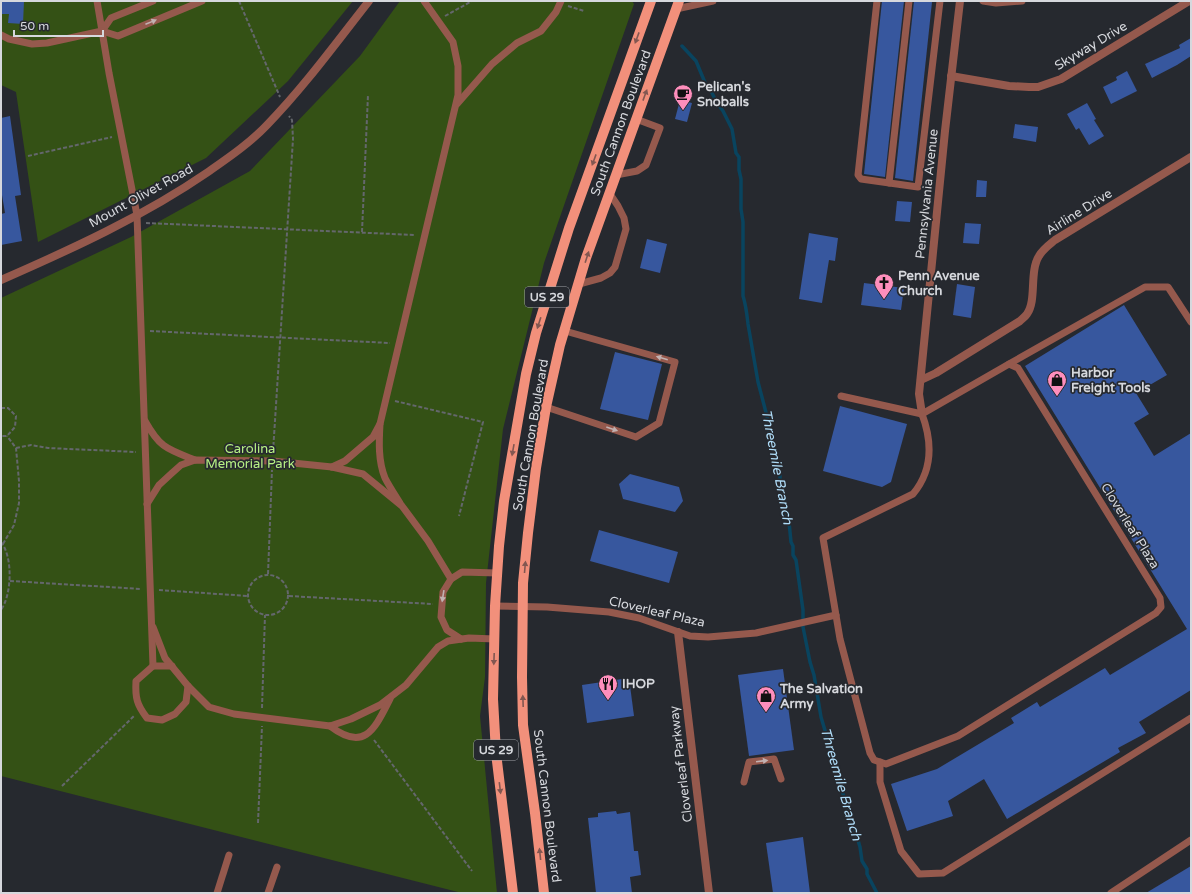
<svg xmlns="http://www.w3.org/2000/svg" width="1192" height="894" font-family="'Varela Round',sans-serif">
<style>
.green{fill:#345115}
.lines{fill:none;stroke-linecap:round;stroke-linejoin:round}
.stream{stroke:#09445f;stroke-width:3.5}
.building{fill:#37579e}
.path{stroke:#64676c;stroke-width:2;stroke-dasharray:4 2;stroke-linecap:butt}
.service{stroke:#95594d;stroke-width:7}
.minor{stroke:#95594d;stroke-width:8}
.primary{stroke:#f2907b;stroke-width:10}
.oneway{fill:#c2b2b2}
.oneway2{fill:#825751}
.labels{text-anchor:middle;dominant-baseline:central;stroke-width:3.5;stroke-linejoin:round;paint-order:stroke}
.shield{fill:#26292f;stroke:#a1a4a9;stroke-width:1}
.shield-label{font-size:12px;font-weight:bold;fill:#d6d8dd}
.street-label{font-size:13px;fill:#d6d8dd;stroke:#26292f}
.poi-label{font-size:13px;font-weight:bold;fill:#d6d8dd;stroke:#26292f;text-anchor:start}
.park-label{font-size:13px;fill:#b7f185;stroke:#26292f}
.water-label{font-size:14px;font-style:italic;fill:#afdcf8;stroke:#26292f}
</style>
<rect width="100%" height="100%" fill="#26292f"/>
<!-- green -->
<g class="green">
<path d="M1 1H353L288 81 206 158 38 242 16 92 1 85Z"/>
<path d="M400 1H632L634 4 544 263 503 429 486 583 485 677 480 716 497 893H462L1 776V298L131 237 250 171 360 56Z"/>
</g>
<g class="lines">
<!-- stream -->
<path class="stream" d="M682 46 696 61 706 85 710 89 717 103 723 111 732 129 736 153 739 157V170L741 179V209L743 222V296C746 305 747 315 748 324L758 382 769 424V433L780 474V482L785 498V506L789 522 791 542 793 546V555L796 560 803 610V627L810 662 814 675 821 717 832 754 836 775 849 810 860 847 862 861 867 869V874L877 893"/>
</g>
<!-- building -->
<g class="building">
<path d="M1 1H24L23 24 8 23 9 14H1Z"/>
<path d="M882 1H904L885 177 864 174Z"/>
<path d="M914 1 932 2 913 181 895 178Z"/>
<path d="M1191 38V56L1177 65 1152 78 1145 64 1180 48 1179 45Z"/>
<path d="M1127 71 1137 91 1111 104 1103 87 1117 80 1116 77Z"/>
<path d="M680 100 692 103 687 122 675 119Z"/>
<path d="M1087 103 1096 119 1094 120 1104 136 1089 145 1079 128 1076 130 1067 114Z"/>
<path d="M10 116 21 195 15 196 22 241 1 245V214L5 213 1 189V118Z"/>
<path d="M1015 124 1038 127 1036 142 1013 138Z"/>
<path d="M977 180 987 181 986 197H976Z"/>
<path d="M897 201 912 202 910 222 895 221Z"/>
<path d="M965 223 981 224 979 244 963 243Z"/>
<path d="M809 233 838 238 835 261 829 260 822 303 799 299Z"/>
<path d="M647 239 667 244 660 273 640 268Z"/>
<path d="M864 283 904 288 901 310 861 305Z"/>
<path d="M957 284 975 287 971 318 953 315Z"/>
<path d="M1124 305 1167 375 1136 393 1149 414 1134 423 1154 456 1191 433V690L1139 722 1146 733 1118 748 1120 752 1007 819 984 779 948 801 953 816 907 831 891 784 937 769 1014 723 1011 718 1037 702 1040 707 1105 668 1110 675 1187 629 1025 366Z"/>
<path d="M615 352 662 364 648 420 600 409Z"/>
<path d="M840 406 907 424 891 482 882 487 823 471Z"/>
<path d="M630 474 679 487 683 501 675 512 623 499 619 484Z"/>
<path d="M599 530 678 552 669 583 590 561Z"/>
<path d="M783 669 794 750 749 756 738 675Z"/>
<path d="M629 678 634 716 587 723 582 685Z"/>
<path d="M616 811 617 814 630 812 634 851H638L641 875 630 877 632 893H596L588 818 598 817V813Z"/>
<path d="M803 837 810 893H773L766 843Z"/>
<path d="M1191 866V893H1146Z"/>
</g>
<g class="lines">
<!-- path -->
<g class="path">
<path d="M239 1 280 97"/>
<path d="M568 6 584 11"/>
<path d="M445 16 472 1"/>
<path d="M28 156 112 137"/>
<path d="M146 223 415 235"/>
<path d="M362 232 368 95"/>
<path d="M150 331 390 343"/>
<path d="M395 401 483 422 459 516"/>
<path d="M1 408H8L16 416 15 427 7 436H1"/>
<path d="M16 448 31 445 48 448 136 452"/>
<path d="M273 452 293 139 292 120 289 116"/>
<path d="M1 542C13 557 12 594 1 610"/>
<path d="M3 544 14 525 19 503V481L16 448 7 436"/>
<path d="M268 574 272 470"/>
<circle cx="268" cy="595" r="20"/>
<path d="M10 581 141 589"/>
<path d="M159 590 248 596"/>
<path d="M289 596 433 604"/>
<path d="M262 708 265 615"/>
<path d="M374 740 472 871"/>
<path d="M62 786 134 716"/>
<path d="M258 823 262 726"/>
</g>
<!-- service -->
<g class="service">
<path d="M97 1 109 73 137 215 153 666"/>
<path d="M877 1 858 175 861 179 918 187 940 1"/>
<path d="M983 1 996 3 1022 1"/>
<path d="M676 9 713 1"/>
<path d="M102 31 111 18 153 1"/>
<path d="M1 35 9 39 32 44 47 43 102 31 118 36 202 1"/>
<path d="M457 104 492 64 517 43 541 31 556 12 561 1"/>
<path d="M616 175 637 171 646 165 660 128 636 119"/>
<path d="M889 183 909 1"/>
<path d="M579 284 601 278 610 273 615 267 626 229 624 218 618 206 610 194"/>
<path d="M1009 364 1018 368 1160 598 1161 607 1156 613 958 736 886 764 874 760 870 753 840 639 823 538 913 494C933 470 932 441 922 414Z"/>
<path d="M1009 364 1145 287H1168L1191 322"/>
<path d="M841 396 922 414"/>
<path d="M546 407 636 437 659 423 675 362 565 331"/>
<path d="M145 421C160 448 167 449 195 460"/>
<path d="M380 424 458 95V66L453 42 424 1"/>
<path d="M332 467 345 461 373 437 380 424C379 441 378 461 385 478 389 486 395 495 400 503"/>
<path d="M147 504 159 485 172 473 181 465 195 460 273 461 332 467 363 474 402 506 428 541 451 579"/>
<path d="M495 606 547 607 609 612 639 618 690 636 708 637 756 633 836 615"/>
<path d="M153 627 165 658 188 686 209 707 234 714 330 726 351 719 380 705 406 685 438 647 448 641 469 638 495 639"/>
<path d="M461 639 447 630 441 617 443 592 451 579 462 572 497 573"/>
<path d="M172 666H153L136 681C135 698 137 705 147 718L162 720 175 714 186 702 188 686"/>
<path d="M330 726C365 753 375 728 390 699"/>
<path d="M880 762V782L901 851 919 874 943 873 1191 718"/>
<path d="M744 782 749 762 774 759 781 779"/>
<path d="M217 893 229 855"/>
<path d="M268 893 277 867"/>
<path d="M1111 893 1191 840"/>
</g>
<!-- minor -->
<g class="minor">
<path d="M951 76 1009 86 1029 87H1038L1061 79 1189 1"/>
<path d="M1 280C72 249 144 216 208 172 228 158 250 143 267 125 304 87 336 43 369 1"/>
<path d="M921 380 936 373 1020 321C1022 319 1025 317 1027 314 1037 300 1029 272 1039 256 1043 249 1049 245 1055 240L1191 157"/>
<path d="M922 414 919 394 945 131 960 1"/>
<path d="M678 632 709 893"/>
</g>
<!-- primary -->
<g class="primary">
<path d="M513 893 496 753 493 699 495 606 499 546 504 501 526 374 536 333 569 228 651 1"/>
<path d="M544 893 535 813 523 725 522 677 523 583 528 533 536 468 546 407 560 345 586 258 679 1"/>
</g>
</g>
<!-- one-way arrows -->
<defs><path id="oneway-solid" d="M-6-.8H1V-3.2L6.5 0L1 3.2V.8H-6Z"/></defs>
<g class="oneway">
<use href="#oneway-solid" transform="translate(151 22) rotate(-22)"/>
<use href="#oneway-solid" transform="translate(662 358) rotate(-164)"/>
<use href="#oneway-solid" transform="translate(612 429) rotate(19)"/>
<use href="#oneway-solid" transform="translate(443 596) rotate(99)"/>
<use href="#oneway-solid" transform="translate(762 761) rotate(-7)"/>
</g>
<g class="oneway2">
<use href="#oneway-solid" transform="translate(637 38) rotate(110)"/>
<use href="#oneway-solid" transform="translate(645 95) rotate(-70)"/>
<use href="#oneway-solid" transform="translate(594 160) rotate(110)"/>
<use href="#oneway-solid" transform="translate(587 257) rotate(-72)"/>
<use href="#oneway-solid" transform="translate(539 323) rotate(108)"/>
<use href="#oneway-solid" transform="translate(513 450) rotate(100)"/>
<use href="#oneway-solid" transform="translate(525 567) rotate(-85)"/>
<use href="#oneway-solid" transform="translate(494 659) rotate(92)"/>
<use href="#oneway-solid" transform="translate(523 701) rotate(-92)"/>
<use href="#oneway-solid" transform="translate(500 788) rotate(83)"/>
<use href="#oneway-solid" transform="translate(540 854) rotate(-96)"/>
</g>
<!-- icons -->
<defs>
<g id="cafe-pin" transform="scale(1)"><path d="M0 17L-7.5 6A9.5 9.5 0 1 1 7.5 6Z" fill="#fe8ebc" stroke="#26292f"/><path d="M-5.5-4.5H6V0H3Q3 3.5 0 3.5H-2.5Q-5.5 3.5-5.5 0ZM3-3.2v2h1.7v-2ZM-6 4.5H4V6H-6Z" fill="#111"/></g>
<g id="church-pin" transform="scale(1)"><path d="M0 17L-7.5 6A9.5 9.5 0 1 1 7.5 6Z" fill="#fe8ebc" stroke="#26292f"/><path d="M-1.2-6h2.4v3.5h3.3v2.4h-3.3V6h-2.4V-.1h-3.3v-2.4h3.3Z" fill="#111"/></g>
<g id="shop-pin" transform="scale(1)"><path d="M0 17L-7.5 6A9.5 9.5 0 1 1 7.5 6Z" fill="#fe8ebc" stroke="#26292f"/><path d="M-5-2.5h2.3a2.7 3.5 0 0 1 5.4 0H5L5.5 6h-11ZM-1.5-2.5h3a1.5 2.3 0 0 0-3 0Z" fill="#111"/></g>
<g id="restaurant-pin" transform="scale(1)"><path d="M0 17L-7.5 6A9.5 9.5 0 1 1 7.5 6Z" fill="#fe8ebc" stroke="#26292f"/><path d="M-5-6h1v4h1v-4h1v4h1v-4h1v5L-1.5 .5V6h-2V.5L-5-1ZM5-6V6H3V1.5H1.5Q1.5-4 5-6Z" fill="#111"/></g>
</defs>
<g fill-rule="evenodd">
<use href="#cafe-pin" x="683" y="94"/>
<use href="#church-pin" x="884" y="283"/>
<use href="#shop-pin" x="1057" y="380"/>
<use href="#restaurant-pin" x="608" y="684"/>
<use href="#shop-pin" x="766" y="696"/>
</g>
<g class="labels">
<!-- shield labels -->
<g class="shield">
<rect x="525" y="287" width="44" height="20" rx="3"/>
<rect x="474" y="740" width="44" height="20" rx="3"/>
</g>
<g class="shield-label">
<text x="547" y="297">US 29</text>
<text x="496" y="750">US 29</text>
</g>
<!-- street labels -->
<g class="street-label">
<text transform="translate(1091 46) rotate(-31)">Skyway Drive</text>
<text transform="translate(621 123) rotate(-70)">South Cannon Boulevard</text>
<text transform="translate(927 194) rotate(-84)">Pennsylvania Avenue</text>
<text transform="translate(141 196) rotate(-29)">Mount Olivet Road</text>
<text transform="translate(1079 212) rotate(-32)">Airline Drive</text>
<text transform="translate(531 435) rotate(-80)">South Cannon Boulevard</text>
<text transform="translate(1130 526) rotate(58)">Cloverleaf Plaza</text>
<text transform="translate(657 612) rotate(13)">Cloverleaf Plaza</text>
<text transform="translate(681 764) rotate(-97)">Cloverleaf Parkway</text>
<text transform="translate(547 806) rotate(83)">South Cannon Boulevard</text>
</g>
<!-- poi labels -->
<g class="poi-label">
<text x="697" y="87">Pelican's<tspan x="697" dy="15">Snoballs</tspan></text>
<text x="898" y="276">Penn Avenue<tspan x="898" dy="15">Church</tspan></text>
<text x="1071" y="373">Harbor<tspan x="1071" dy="15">Freight Tools</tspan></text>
<text x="622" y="684">IHOP</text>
<text x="780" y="689">The Salvation<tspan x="780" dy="15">Army</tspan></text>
</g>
<!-- park labels -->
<g class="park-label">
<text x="250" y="449">Carolina<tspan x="250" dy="15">Memorial Park</tspan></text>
</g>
<!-- water labels -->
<g class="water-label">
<text transform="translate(777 467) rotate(79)">Threemile Branch</text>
<text transform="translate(841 784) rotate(74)">Threemile Branch</text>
</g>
</g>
<!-- border -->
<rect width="1192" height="894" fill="none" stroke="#d6d8dd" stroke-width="4"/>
<!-- scale -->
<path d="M14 30v6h89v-6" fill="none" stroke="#d6d8dd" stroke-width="2"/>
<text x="20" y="30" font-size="12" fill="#d6d8dd" stroke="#26292f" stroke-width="3" paint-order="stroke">50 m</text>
</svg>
